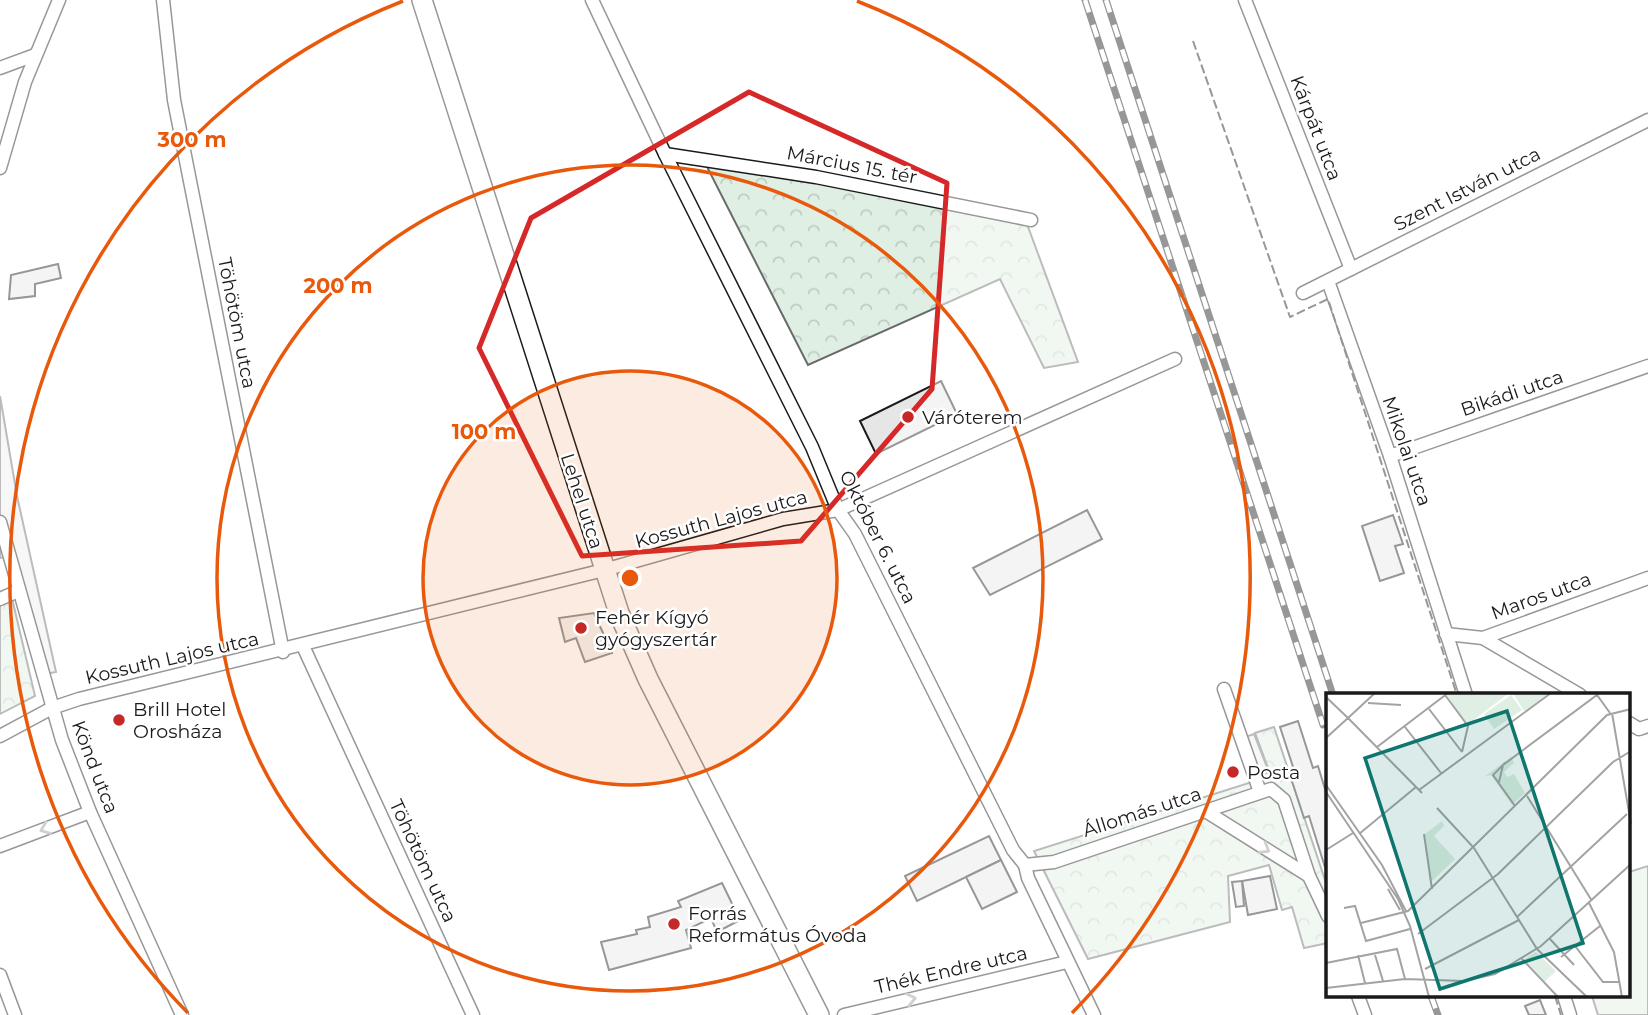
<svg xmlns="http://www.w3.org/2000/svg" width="1648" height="1015" font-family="Montserrat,sans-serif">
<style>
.grass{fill:#e0efe3;stroke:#6a6a6a;stroke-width:2}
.forest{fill:url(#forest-crowns);stroke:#6a6a6a;stroke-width:2}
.parking{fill:#ededed;stroke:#6a6a6a;stroke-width:2}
.building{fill:#e6e6e6;stroke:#1a1a1a;stroke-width:2}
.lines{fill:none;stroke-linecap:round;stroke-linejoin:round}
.street-casing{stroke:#1a1a1a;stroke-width:15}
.primary-casing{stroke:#1a1a1a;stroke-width:22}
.street{stroke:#fff;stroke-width:12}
.primary{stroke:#fff;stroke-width:19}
.rail-casing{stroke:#1a1a1a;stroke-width:7}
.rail{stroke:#fff;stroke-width:4.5;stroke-dasharray:13;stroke-linecap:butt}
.fence{stroke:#1a1a1a;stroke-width:2;stroke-dasharray:9 3.5;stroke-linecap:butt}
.oneway{stroke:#989898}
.marked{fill:none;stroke:#d62828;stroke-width:5;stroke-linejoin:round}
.ring{fill:none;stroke:#e8590c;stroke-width:3.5}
.poi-dot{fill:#c62828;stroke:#fff;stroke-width:2.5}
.labels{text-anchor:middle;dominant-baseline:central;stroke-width:5;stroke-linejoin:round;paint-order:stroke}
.street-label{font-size:19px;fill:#1a1a1a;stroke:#fff}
.poi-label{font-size:19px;fill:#1a1a1a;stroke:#fff;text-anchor:start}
.inset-road{fill:none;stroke:#a3a3a3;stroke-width:2}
.view{fill:#0f766e;fill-opacity:0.15;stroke:#0f766e;stroke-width:3.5}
.inset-edge{fill:none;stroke:#1a1a1a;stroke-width:3.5}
.centre{fill:#e8590c;stroke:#fff;stroke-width:3.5}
.ring-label{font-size:21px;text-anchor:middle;font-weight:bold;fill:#e8590c;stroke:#fff;stroke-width:5;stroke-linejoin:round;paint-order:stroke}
</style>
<defs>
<pattern id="forest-crowns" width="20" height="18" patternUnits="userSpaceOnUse" patternTransform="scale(1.75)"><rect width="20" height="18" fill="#e0efe3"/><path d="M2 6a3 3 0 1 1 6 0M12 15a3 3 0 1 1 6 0" fill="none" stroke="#c0ccc2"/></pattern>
</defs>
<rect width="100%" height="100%" fill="#fff"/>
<!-- grass -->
<path class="grass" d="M1648 866V1015H1598L1592 996H1629V872Z"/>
<!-- forest -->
<g class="forest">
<path d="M702 157 1027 224 1078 362 1044 368 1000 279 808 365Z"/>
<path d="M11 594 35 696 0 714V599Z"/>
<path d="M1274 727 1328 889V943L1304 948 1292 907 1282 910 1269 865 1228 876 1230 922 1088 959 1034 851 1271 776 1255 733Z"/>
</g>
<!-- parking -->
<g class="parking">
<path d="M0 396 17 496 56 672 45 674 13 555 0 558Z"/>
<path d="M1254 734 1269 772 1260 776 1245 737Z"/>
</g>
<!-- building -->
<g class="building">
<path d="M58 264 61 278 35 284V296L9 299 11 275Z"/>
<path d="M941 381 957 414 876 454 860 421Z"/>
<path d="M1087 510 1102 539 990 595 973 568Z"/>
<path d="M1393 515 1403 544 1395 546 1404 573 1380 581 1362 526Z"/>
<path d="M594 613 612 653 585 662 576 638 565 642 559 618Z"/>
<path d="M1298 721 1313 768 1318 766 1328 799V877L1309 816 1304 818 1290 775 1295 773 1280 727Z"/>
<path d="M989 836 1001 860 917 901 905 876Z"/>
<path d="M1001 860 1017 892 982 909 966 877Z"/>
<path d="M1270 876 1277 909 1248 915 1242 881Z"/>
<path d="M1242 881 1244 906 1236 907 1232 882Z"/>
<path d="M722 883 740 920 717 932 711 918 686 930 691 948 609 970 601 942 637 934 636 930 650 927 648 917 681 907 678 901Z"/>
<path d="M1540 1000 1546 1015H1529L1525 1006Z"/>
</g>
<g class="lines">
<!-- street casing -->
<g class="street-casing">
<g id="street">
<path d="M163 0 174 100 283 652"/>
<path d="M592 0 665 154 812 447 838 510 855 534 1013 850 1025 865 1028 878 1094 1015"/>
<path d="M1245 0 1351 269"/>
<path d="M0 68 35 55"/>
<path d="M665 154 816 177 1031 220"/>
<path d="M0 168 25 82 59 0"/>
<path d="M1328 281 1390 456 1466 695"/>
<path d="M1303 293 1648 120"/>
<path d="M1390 456 1648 366"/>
<path d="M0 522 62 740 90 812 182 1015"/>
<path d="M0 599 18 591"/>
<path d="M1446 634 1483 638 1648 578"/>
<path d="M1483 638 1580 695"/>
<path d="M303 646 473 1015"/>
<path d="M1224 689 1260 792"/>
<path d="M1629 723 1639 729 1648 726"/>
<path d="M0 736 52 708 79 699 604 570 783 519 838 510 1175 359"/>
<path d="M0 846 90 812"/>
<path d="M1025 865 1054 862 1271 789 1284 800 1309 876 1207 812"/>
<path d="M1309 876 1328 916"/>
<path d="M0 975 15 1015"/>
<path d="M1358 996 1365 1015"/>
<path d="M1564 996 1570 1015"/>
<path d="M844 1015 1067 962"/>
</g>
</g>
<!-- primary casing -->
<g class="primary-casing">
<path id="primary" d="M422 0 619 613 648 679 819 1015"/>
</g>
<!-- street -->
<use href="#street" class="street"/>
<!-- primary -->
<use href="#primary" class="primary"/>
<!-- rail casing -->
<g class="rail-casing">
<g id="rail">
<path d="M1085 0 1323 725"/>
<path d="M1106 0 1333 695"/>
<path d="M1431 996 1438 1015"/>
</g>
</g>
<!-- rail -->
<use href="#rail" class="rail"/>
<!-- fence -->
<g class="fence">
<path d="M1193 41 1290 317 1328 299 1457 695"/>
<path d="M1555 996 1561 1015"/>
</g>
</g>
<!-- one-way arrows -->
<defs><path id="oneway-chevron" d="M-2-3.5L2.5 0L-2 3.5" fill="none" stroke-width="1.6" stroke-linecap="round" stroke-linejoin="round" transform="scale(1.75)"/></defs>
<g class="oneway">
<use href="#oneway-chevron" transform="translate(45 829) rotate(159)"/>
<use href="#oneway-chevron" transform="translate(1265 849) rotate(31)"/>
<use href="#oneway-chevron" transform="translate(911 999) rotate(-13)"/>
</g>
<!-- marked area -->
<path d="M0 0H1648V1015H0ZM749 92 947 183 932 389 801 541 582 556 479 348 531 218Z" fill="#fff" fill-opacity=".55" fill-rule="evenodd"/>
<path class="marked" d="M749 92 947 183 932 389 801 541 582 556 479 348 531 218Z"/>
<!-- distance rings -->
<circle cx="630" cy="578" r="207" fill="#e8590c" fill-opacity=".12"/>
<g class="ring">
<circle cx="630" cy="578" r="207"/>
<circle cx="630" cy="578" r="413"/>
<path d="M188 1013A620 620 0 0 1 403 1M857 1A620 620 0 0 1 1072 1013"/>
</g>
<!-- markers -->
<g class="poi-dot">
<circle cx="908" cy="417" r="7"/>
<circle cx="581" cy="628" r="7"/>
<circle cx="119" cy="720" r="7"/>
<circle cx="1233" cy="772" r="7"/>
<circle cx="674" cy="924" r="7"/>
</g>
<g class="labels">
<!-- street labels -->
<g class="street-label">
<text transform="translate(1316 128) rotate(69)">Kárpát utca</text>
<text transform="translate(852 165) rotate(11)">Március 15. tér</text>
<text transform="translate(1467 189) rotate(-27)">Szent István utca</text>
<text transform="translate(237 323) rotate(79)">Töhötöm utca</text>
<text transform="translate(1512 393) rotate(-19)">Bikádi utca</text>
<text transform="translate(1407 451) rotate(71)">Mikolai utca</text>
<text transform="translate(582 501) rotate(72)">Lehel utca</text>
<text transform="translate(721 519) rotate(-15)">Kossuth Lajos utca</text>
<text transform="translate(878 537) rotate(63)">Október 6. utca</text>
<text transform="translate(1541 596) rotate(-20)">Maros utca</text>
<text transform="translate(172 658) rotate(-13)">Kossuth Lajos utca</text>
<text transform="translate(95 767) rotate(69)">Könd utca</text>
<text transform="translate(1142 812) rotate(-18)">Állomás utca</text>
<text transform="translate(423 861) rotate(65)">Töhötöm utca</text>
<text transform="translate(951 970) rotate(-13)">Thék Endre utca</text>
</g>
<!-- poi labels -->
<g class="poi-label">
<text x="922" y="417">Váróterem</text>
<text x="595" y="617">Fehér Kígyó<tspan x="595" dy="22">gyógyszertár</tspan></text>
<text x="133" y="709">Brill Hotel<tspan x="133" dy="22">Orosháza</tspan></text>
<text x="1247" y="772">Posta</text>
<text x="688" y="913">Forrás<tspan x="688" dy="22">Református Óvoda</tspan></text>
</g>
</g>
<!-- overview -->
<g transform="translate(1326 693)">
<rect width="304" height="304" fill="#fff"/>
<path d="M187 0H223L198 18ZM185 2 196 17 168 36 158 21Z" fill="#e0efe3"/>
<path d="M120 0H183L145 29 137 28ZM185 64 188 70 178 79 181 84 188 81 199 100 186 112 165 82 158 84ZM116 128 118 133 108 143 129 166 104 190 99 141ZM210 259 230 278 218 289 197 267Z" fill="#e0efe3"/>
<path class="inset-road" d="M49 0 22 25 96 100M119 2 142 33 136 59M0 4 22 25 0 45M42 10 75 12M103 16 136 59M286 20 305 131M79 34 115 80M51 54 122 0M177 72 271 2 284 20M173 89 177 72 167 82 189 113M0 92 56 172 80 218M93 97 225 0M0 99 72 206 84 233 103 304M201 103 266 208M111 115 148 155 211 256 261 304M33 141 90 94M98 141 106 196M0 157 27 140M62 196 74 217M263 210 288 259 296 304M18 215 29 213 40 248 84 236M191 224 301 121M35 230 82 218 281 22 305 16M92 241 172 181 287 69 305 58M224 246 248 272M249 253 277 289H293M32 262 39 290M49 262 57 288M235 264 274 233M196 266 232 304M0 270 71 256 79 286M99 276 193 227M0 295 79 286 138 288 169 281 215 253 305 171"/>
<path class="view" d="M181 18 257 250 114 296 39 65Z"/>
<rect width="304" height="304" class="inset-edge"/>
</g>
<circle cx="630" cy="578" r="10" class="centre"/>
<g class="ring-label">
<text x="192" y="147">300 m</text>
<text x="338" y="293">200 m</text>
<text x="484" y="439">100 m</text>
</g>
</svg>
